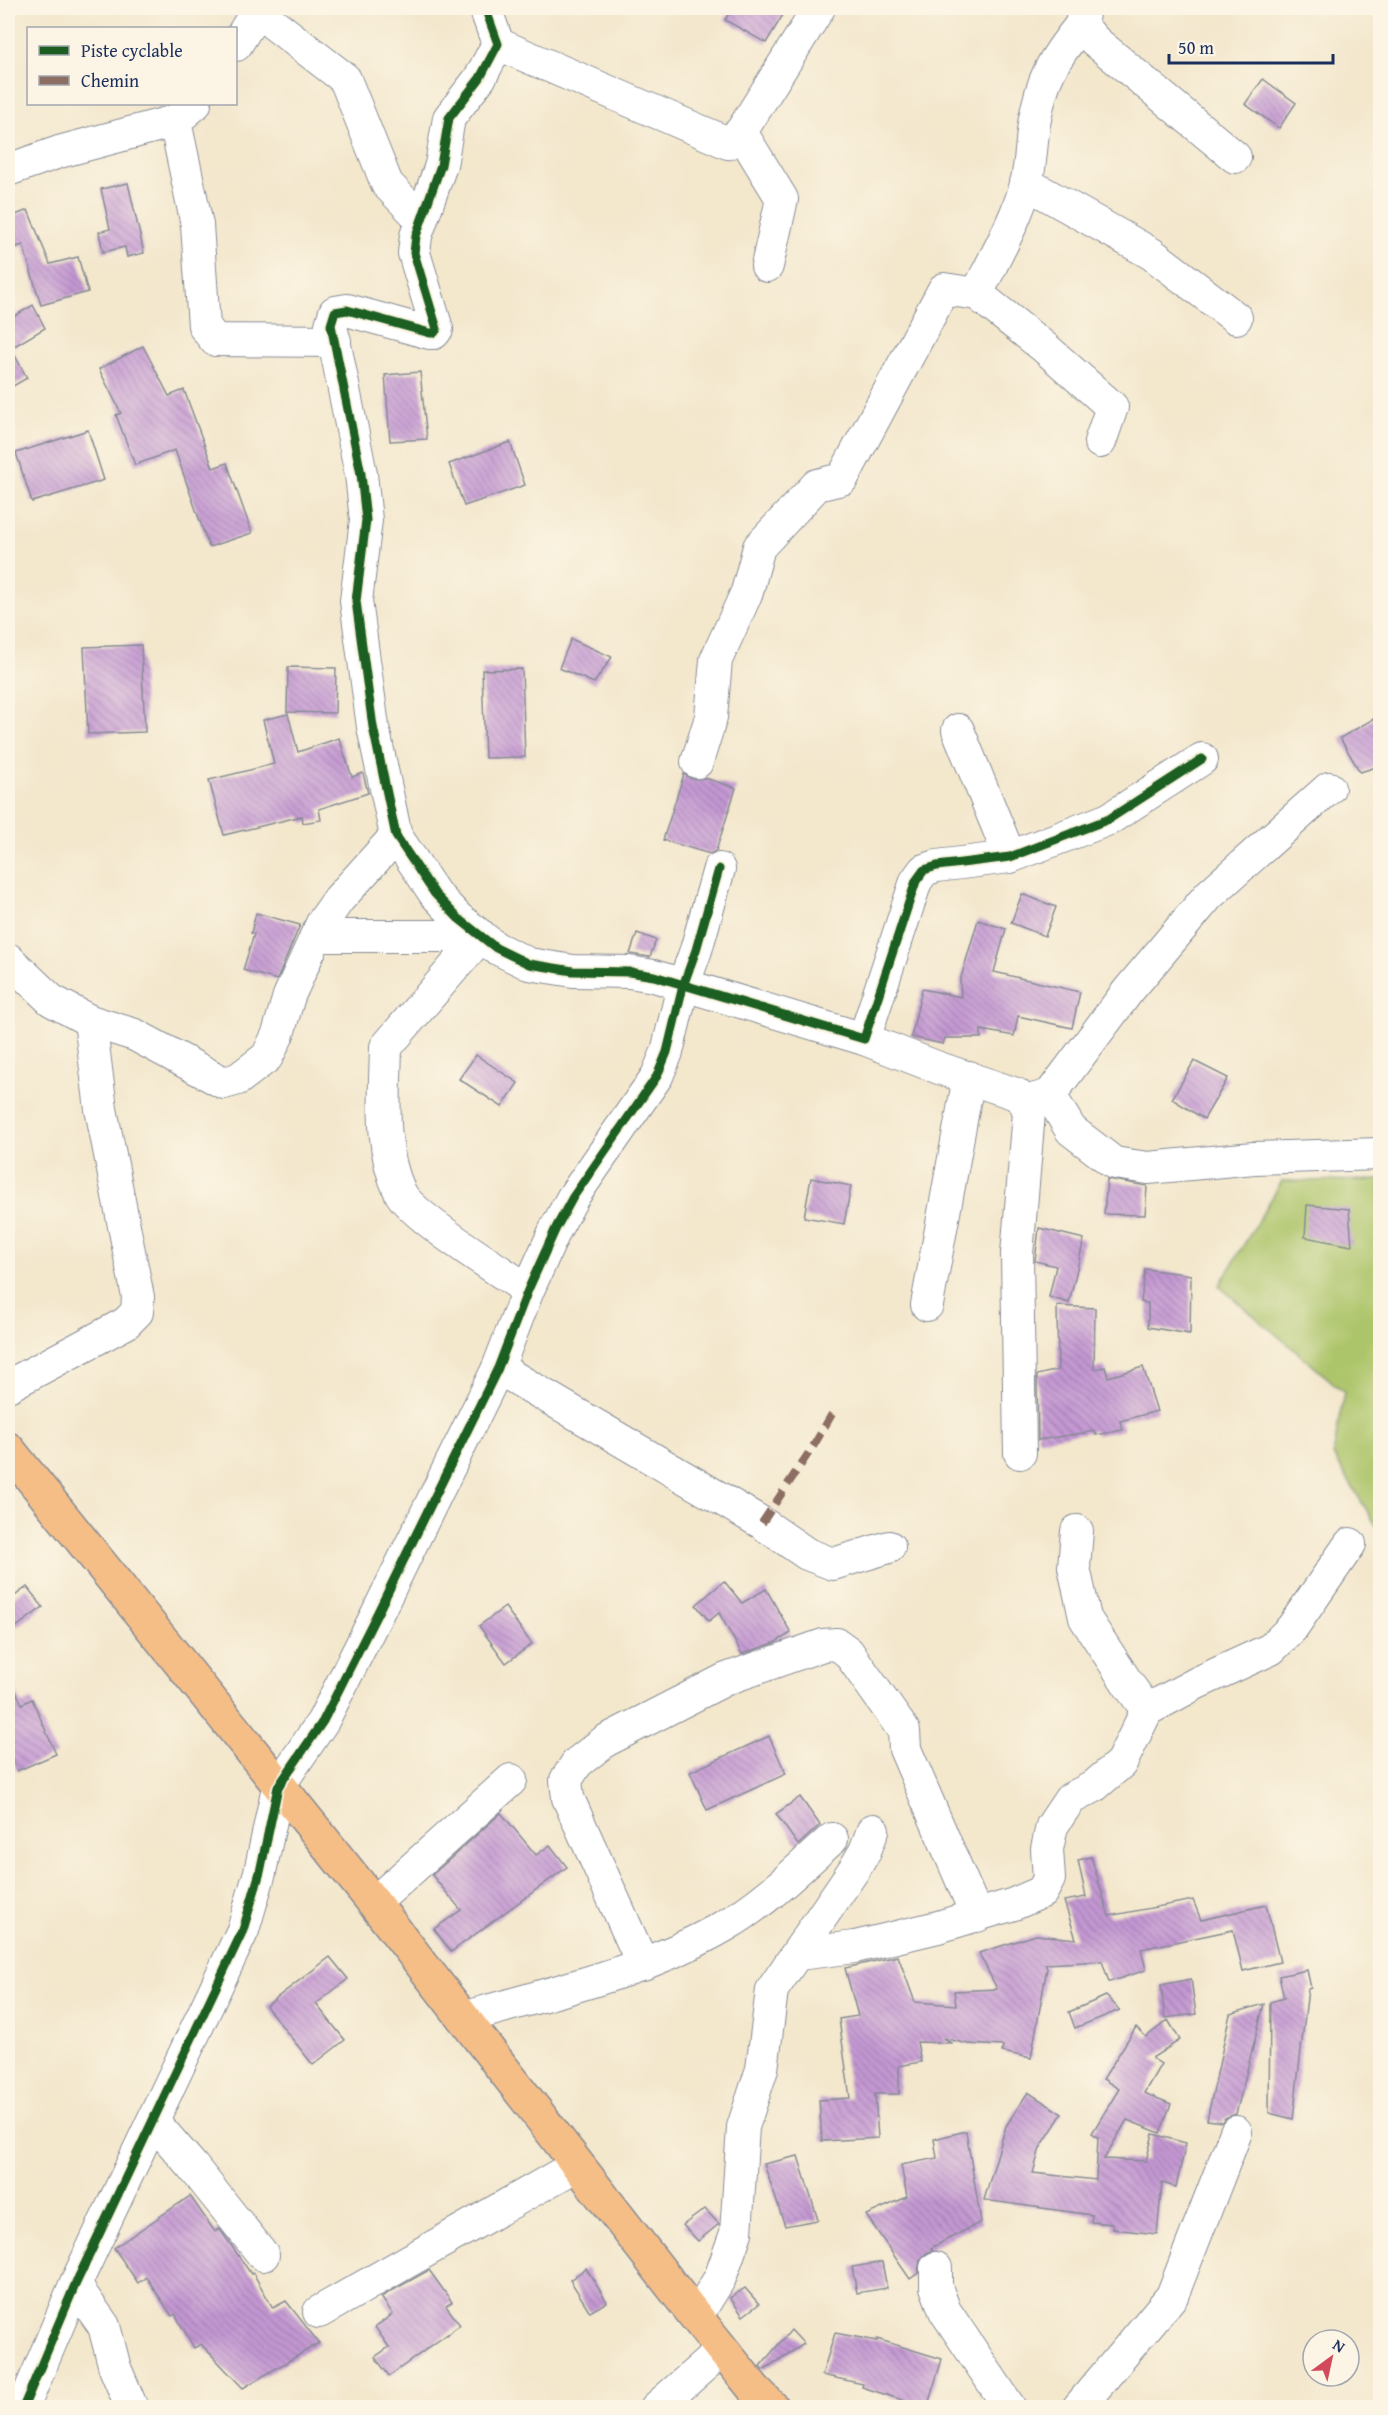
<svg xmlns="http://www.w3.org/2000/svg" width="1388" height="2415" font-family="'Gentium Book Plus',serif">
<style>
.green{fill:#adc56b;stroke:#647a64;stroke-width:1.5}
.building{fill:url(#building-back-hatch)}
.lines{fill:none;stroke-linecap:round;stroke-linejoin:round}
.minor-casing{stroke:#878b95;stroke-width:34}
.major-casing{stroke:#878b95;stroke-width:36}
.minor{stroke:#fff;stroke-width:32}
.major{stroke:#f6be87;stroke-width:33}
.quiet{stroke:#8d6e63;stroke-width:8;stroke-dasharray:15 8;stroke-linecap:butt}
.cycleway-casing{stroke:#fcf5e5;stroke-width:13}
.cycleway{stroke:#1b5e20;stroke-width:9}
</style>
<defs>
<pattern id="building-back-hatch" width="6" height="6" patternUnits="userSpaceOnUse" patternTransform="scale(1.5)"><rect width="6" height="6" fill="#c498d3"/><path d="M-1 5l2 2M0 0l6 6M5-1l2 2" fill="none" stroke="#9e7cae"/></pattern>
</defs>
<rect width="100%" height="100%" fill="#fcf5e5"/>
<filter id="ink" filterUnits="userSpaceOnUse"><feTurbulence type="fractalNoise" baseFrequency=".0167" numOctaves="2"/><feDisplacementMap in="SourceGraphic" scale="12" xChannelSelector="R" yChannelSelector="G"/><feConvolveMatrix kernelMatrix="1 2 1 2 8 2 1 2 1" color-interpolation-filters="sRGB"/></filter>
<filter id="wash" filterUnits="userSpaceOnUse"><feTurbulence type="fractalNoise" baseFrequency=".008" numOctaves="4" result="noise"/><feDisplacementMap in="SourceGraphic" scale="24" xChannelSelector="R" yChannelSelector="G"/><feGaussianBlur stdDeviation="1.35" result="paint"/><feColorMatrix in="noise" values="0 0 0 0 0 0 0 0 0 0 0 0 0 0 0 0 0 1.4 0 .05"/><feComposite in="paint" operator="in"/></filter>
<g filter="url(#wash)">
<rect width="100%" height="100%" fill="#f3e7cc"/>
<!-- green -->
<path class="green" d="M1380 1180V1532L1333 1455 1344 1392 1219 1286 1282 1181Z"/>
<g id="blocks">
<!-- building -->
<g class="building">
<path d="M732 8H787L766 43 725 20Z"/>
<path d="M1263 79 1296 103 1279 128 1245 104Z"/>
<path d="M128 183 144 253 127 257 125 247 103 252 99 232 110 229 101 189Z"/>
<path d="M28 210 50 264 78 257 88 292 41 305 23 245 14 248 8 232V218Z"/>
<path d="M33 305 45 328 11 348 27 378 8 389V320Z"/>
<path d="M143 346 169 396 184 390 213 468 227 463 252 533 209 547 175 450 135 465 116 415 121 413 99 369Z"/>
<path d="M420 372 427 439 390 441 385 375Z"/>
<path d="M88 430 104 480 32 502 16 453Z"/>
<path d="M510 442 525 485 464 506 449 464Z"/>
<path d="M571 639 612 657 594 683 559 668Z"/>
<path d="M141 645 145 732 88 734 84 647Z"/>
<path d="M288 667 336 668 335 713 287 712Z"/>
<path d="M522 669 525 757 485 758 482 670Z"/>
<path d="M288 714 298 752 339 738 352 777 363 773 368 793 319 809 321 820 303 823 302 816 224 835 209 780 274 764 263 720Z"/>
<path d="M1375 718 1380 729V766L1360 772 1340 738Z"/>
<path d="M684 774 692 779 705 778 736 788 716 851 710 854 663 840Z"/>
<path d="M1022 894 1056 907 1045 936 1011 923Z"/>
<path d="M256 913 300 925 277 980 243 970 254 934 251 933Z"/>
<path d="M978 920 1006 929 994 972 1080 992 1072 1028 1018 1016 1014 1036 981 1030V1038H945L943 1044 911 1037 922 989 961 997 960 981Z"/>
<path d="M637 933 656 940 650 957 630 954Z"/>
<path d="M476 1055 518 1083 502 1107 459 1079Z"/>
<path d="M1194 1061 1228 1078 1204 1119 1172 1099Z"/>
<path d="M811 1178 851 1186 844 1224 804 1217Z"/>
<path d="M1107 1179 1147 1186 1145 1215 1104 1214Z"/>
<path d="M1307 1205 1349 1209 1352 1246 1305 1237Z"/>
<path d="M1039 1228 1084 1239 1069 1303 1049 1297 1056 1266 1035 1261Z"/>
<path d="M1145 1269 1191 1275 1190 1334 1148 1327V1303L1141 1302Z"/>
<path d="M1057 1306 1095 1308 1094 1369 1105 1367 1108 1377 1143 1367 1157 1411 1120 1421 1123 1430 1096 1435 1095 1431 1038 1440 1037 1375 1058 1370Z"/>
<path d="M724 1581 742 1603 766 1589 791 1633 774 1643 742 1654 719 1613 709 1621 696 1605Z"/>
<path d="M27 1587 43 1607 8 1633V1601Z"/>
<path d="M505 1607 532 1644 506 1663 479 1626Z"/>
<path d="M8 1675 22 1704 32 1699 56 1754 17 1771 8 1749Z"/>
<path d="M769 1736 786 1774 707 1810 690 1772Z"/>
<path d="M800 1797 820 1825 798 1845 776 1814Z"/>
<path d="M501 1813 536 1855 550 1845 567 1867 451 1952 434 1929 461 1910 432 1875Z"/>
<path d="M1091 1857 1109 1916 1193 1900 1201 1920 1266 1905 1280 1962 1243 1971 1233 1930 1141 1949 1146 1970 1109 1982 1102 1961 1045 1964 1047 1968 1031 2058 1002 2052 1003 2046 968 2044 943 2038 951 2043 917 2042 921 2062 899 2066V2094H875L878 2138 822 2141 819 2100 850 2098 839 2019 858 2016 845 1968 898 1956 915 2002 956 2005 954 1991 997 1989 979 1953 1036 1935 1076 1939 1064 1901 1086 1897 1078 1860Z"/>
<path d="M330 1957 348 1979 316 2004 345 2040 313 2065 266 2006Z"/>
<path d="M1307 1970 1311 1988 1308 1989 1293 2119 1269 2113 1270 2002 1284 1998 1279 1976Z"/>
<path d="M1191 1979 1196 2014 1165 2018 1161 1985Z"/>
<path d="M1106 1996 1120 2010 1075 2028 1069 2012Z"/>
<path d="M1264 2004 1236 2114 1225 2118 1222 2122 1207 2120 1230 2014Z"/>
<path d="M1168 2020 1180 2040 1152 2058 1161 2064 1144 2093 1171 2104 1160 2133 1127 2120 1104 2159 1146 2161 1153 2134 1186 2143 1176 2187 1162 2183 1157 2234 1113 2229V2224L1091 2222 1092 2215 984 2200 1006 2126 1028 2092 1062 2114 1040 2148 1033 2173 1096 2180 1098 2137 1092 2133 1119 2089 1103 2079 1136 2027 1146 2037Z"/>
<path d="M966 2131 981 2222 931 2248 933 2251 927 2253 920 2260 918 2273 910 2279 866 2215 907 2197 901 2165 937 2158 934 2139Z"/>
<path d="M798 2156 818 2220 785 2226 764 2164Z"/>
<path d="M190 2196 215 2232 220 2229 251 2274 253 2273 273 2308 286 2301 319 2343 243 2388 201 2344 194 2348 175 2314 172 2316 146 2277 138 2283 114 2248Z"/>
<path d="M705 2209 719 2224 698 2241 683 2225Z"/>
<path d="M882 2262 887 2288 857 2293 852 2267Z"/>
<path d="M586 2268 607 2302 590 2312 570 2280Z"/>
<path d="M429 2270 452 2302 446 2306 460 2325 389 2376 375 2357 389 2347 375 2327 393 2314 381 2297Z"/>
<path d="M745 2288 759 2304 743 2316 730 2298Z"/>
<path d="M791 2330 804 2344 763 2370 760 2366Z"/>
<path d="M835 2333 877 2341V2339L942 2359 927 2408 862 2387 863 2384 822 2375Z"/>
</g>
</g>
</g>
<g filter="url(#ink)">
<use href="#blocks" fill-opacity="0" stroke="#878b95" stroke-width="1.5"/>
<g class="lines">
<!-- minor casing -->
<g class="minor-casing">
<g id="minor">
<path d="M257 8V11L345 79 387 184 421 219"/>
<path d="M489 8 487 13 498 44 480 78 449 118 441 165 416 236 414 253 437 329 434 333H430L347 310 335 312 331 325 361 474 366 520 356 601 373 727 396 836 435 894 458 918 496 948 529 964 573 971 629 972 654 976 864 1039 916 881 924 870 937 866 1010 857 1109 819 1202 759"/>
<path d="M1084 8 1081 25 1095 41 1235 157"/>
<path d="M498 44 728 143 741 132 819 8"/>
<path d="M236 45 257 11"/>
<path d="M175 121 197 225 204 326 215 340 335 341"/>
<path d="M741 132 782 199 767 266"/>
<path d="M8 170 59 152 175 121 195 104"/>
<path d="M1026 183 1152 254 1236 318"/>
<path d="M977 294C994 258 1016 222 1026 184 1031 165 1031 144 1034 124 1042 78 1052 61 1081 25"/>
<path d="M958 730 1010 857"/>
<path d="M697 762 711 717 716 660 747 592 759 547 817 485 842 479 944 289 977 294 1044 347 1112 407 1100 442"/>
<path d="M316 936H481"/>
<path d="M481 936 386 1047C385 1095 379 1147 400 1192 410 1215 503 1273 528 1290"/>
<path d="M8 959 51 1000 90 1021 135 1035 224 1083 238 1079 267 1057 278 1034 289 996 322 923 339 899 396 836"/>
<path d="M864 1039 939 1068 1016 1094 1025 1102 1029 1113 1017 1254 1020 1453"/>
<path d="M1050 1095 1071 1130 1114 1163 1148 1168 1254 1158 1380 1154"/>
<path d="M1025 1102 1050 1095 1128 991 1209 895 1329 788"/>
<path d="M927 1305 969 1077"/>
<path d="M498 1368 762 1523 807 1554 833 1564 889 1547"/>
<path d="M8 1386 126 1323 137 1312 138 1297 101 1109 90 1021"/>
<path d="M1077 1531 1074 1567 1085 1618 1128 1684 1147 1710"/>
<path d="M374 1903 511 1780"/>
<path d="M798 1954 855 1947 938 1927 1014 1904 1042 1892 1049 1879 1047 1849 1052 1826 1070 1799 1093 1787 1121 1763 1147 1710 1197 1683 1271 1649 1292 1628 1350 1544"/>
<path d="M643 1965 568 1798 566 1780 577 1763 605 1741 726 1679 823 1645 837 1644 848 1652 904 1731 905 1749 977 1916"/>
<path d="M463 2018C552 1992 646 1972 726 1925 766 1902 798 1869 832 1839"/>
<path d="M153 2121 193 2167 263 2255"/>
<path d="M936 2268V2287L945 2311 1010 2408"/>
<path d="M75 2285 104 2326 115 2368 132 2408"/>
<path d="M319 2312 577 2165"/>
<path d="M696 2317 720 2278 736 2233 743 2127 762 2069 772 1990 855 1868 865 1851 873 1830"/>
<path d="M23 2408 75 2285 243 1930 260 1872 278 1787 323 1721 378 1612 498 1368 528 1290 556 1228 573 1197 657 1076 667 1052 683 986 696 950 719 869"/>
<path d="M656 2408 722 2350"/>
<path d="M1078 2408 1172 2296 1236 2132"/>
</g>
</g>
<!-- major casing -->
<g class="major-casing">
<path id="major" d="M8 1449 374 1903 696 2317 755 2390 773 2408"/>
</g>
<!-- minor -->
<use href="#minor" class="minor"/>
<!-- major -->
<use href="#major" class="major"/>
<!-- quiet -->
<path class="quiet" d="M762 1523 814 1445 832 1414"/>
<!-- cycleway casing -->
<g class="cycleway-casing">
<g id="cycleway">
<path d="M489 8 487 13 498 44 480 78 449 118 441 165 416 236 414 253 437 329 434 333H430L347 310 335 312 331 325 361 474 366 520 356 601 373 727 396 836 435 894 458 918 496 948 529 964 573 971 629 972 654 976 864 1039 916 881 924 870 937 866 1010 857 1109 819 1202 759"/>
<path d="M23 2408 75 2285 243 1930 260 1872 278 1787 323 1721 378 1612 498 1368 528 1290 556 1228 573 1197 657 1076 667 1052 683 986 696 950 719 869"/>
</g>
</g>
<!-- cycleway -->
<use href="#cycleway" class="cycleway"/>
</g>
</g>
<!-- margin -->
<rect width="1388" height="2415" fill="none" stroke="#fcf5e5" stroke-width="30"/>
<!-- legend -->
<rect x="27" y="27" width="210" height="78" fill="#fcf5e5" stroke="#a2a6af" stroke-width="1.5"/>
<rect x="39" y="46" width="30" height="9" fill="#1b5e20" stroke="#a2a6af" stroke-width="1.5"/>
<text x="81" y="57" font-size="18" fill="#1b2f5e">Piste cyclable</text>
<rect x="39" y="76" width="30" height="9" fill="#8d6e63" stroke="#a2a6af" stroke-width="1.5"/>
<text x="81" y="87" font-size="18" fill="#1b2f5e">Chemin</text>
<!-- north arrow -->
<g transform="translate(1331 2358) rotate(33)"><circle r="28" fill="#fcf5e5" stroke="#a2a6af" stroke-width="1.5"/>
<path d="M0-4.5L10 22L0 15L-10 22Z" fill="#d1495b"/>
<text y="-9" font-size="16" font-weight="bold" text-anchor="middle" fill="#1b2f5e">N</text>
</g>
<!-- scale -->
<path d="M1169 54v9h164v-9" fill="none" stroke="#1b2f5e" stroke-width="3"/>
<text x="1178" y="54" font-size="18" fill="#1b2f5e" stroke="#fcf5e5" stroke-width="4.5" paint-order="stroke">50 m</text>
</svg>
